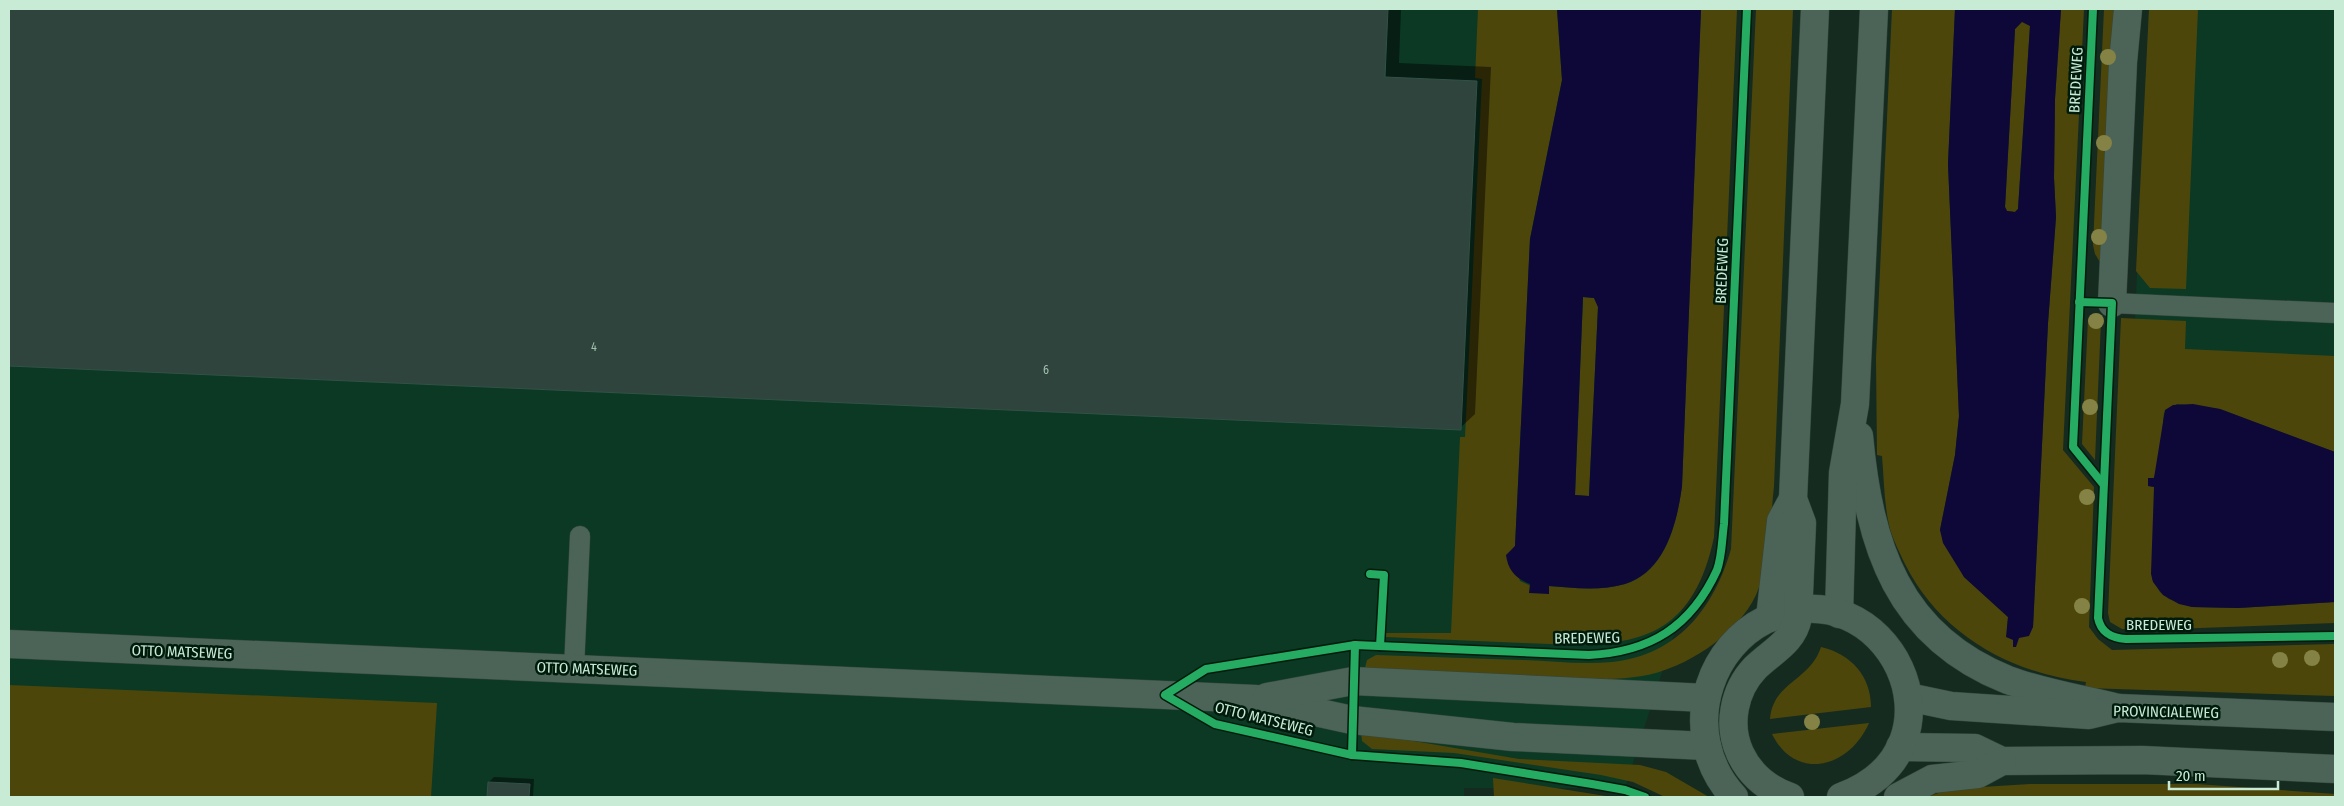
<svg xmlns="http://www.w3.org/2000/svg" width="2344" height="806" font-family="'Fira Sans Condensed',sans-serif">
<style>
.built{fill:#0c3924}
.green{fill:#4d460b}
.water{fill:#0e0838;fill-rule:evenodd}
.shadow{fill:#0007}
.building{fill:#2f443d;stroke:#325148}
.lines{fill:none;stroke-linecap:round;stroke-linejoin:round}
.service-casing{stroke:#34473c;stroke-width:21}
.minor-casing{stroke:#34473c;stroke-width:29}
.secondary-casing{stroke:#34473c;stroke-width:29}
.service{stroke:#4b6457;stroke-width:20}
.minor{stroke:#4b6457;stroke-width:28}
.secondary{stroke:#4b6457;stroke-width:28}
.cycleway-casing{stroke:#001b0c;stroke-width:11}
.cycleway{stroke:#26ab63;stroke-width:8}
.tree{fill:#848245}
.labels{text-anchor:middle;dominant-baseline:central;stroke-width:5;stroke-linejoin:round;paint-order:stroke}
.number-label{font-size:12px;fill:#a1c1af}
.street-label{font-size:15px;fill:#c7ebd5;stroke:#001b0c}
</style>
<rect width="100%" height="100%" fill="#152b20"/>
<!-- built -->
<g class="built">
<path d="M9 9H1629L1603 494 1708 528 1625 788H1464V797H9Z"/>
<path d="M2149 9H2335V452L2135 318Z"/>
</g>
<!-- green -->
<g class="green">
<path d="M1478 9H1557L1562 80 1530 239 1515 546 1511 551 1520 581 1548 594 1549 586C1573 588 1601 591 1625 584 1666 572 1677 522 1682 486L1701 9H1737L1714 537C1690 652 1619 647 1523 643 1477 641 1432 639 1386 637V633H1451L1460 437H1465L1482 79 1475 78Z"/>
<path d="M1756 9H1793L1774 486C1770 522 1771 562 1756 595 1737 635 1685 669 1642 676 1609 682 1573 677 1539 676 1481 673 1423 671 1365 668L1367 660 1376 655C1424 657 1472 658 1521 660 1551 661 1582 665 1612 662 1678 655 1714 608 1731 549Z"/>
<path d="M1892 9H1955L1948 164 1959 416 1955 455 1940 530 1964 577 2008 617 2007 630 2019 638 2033 627 2048 323 2056 217 2054 178 2055 99 2061 9H2084L2063 450 2094 487 2089 627 2098 639 2112 650 2335 644V696L2085 688 2086 682C2010 673 1940 634 1905 564 1899 551 1892 538 1889 525 1884 502 1884 479 1882 456L1877 455 1876 358Z"/>
<path d="M2104 9H2114L2103 267 2095 254 2093 245Z"/>
<path d="M2149 9H2198L2186 289 2150 288 2136 271Z"/>
<path d="M2022 21 2030 26 2018 209 2015 212 2007 211 2005 207 2015 29Z"/>
<path d="M1583 297 1594 298 1598 307 1589 496 1575 495Z"/>
<path d="M2121 318 2186 321 2185 349 2335 356V452L2220 409 2177 404 2164 413C2161 436 2163 467 2149 486L2155 487 2152 579 2160 592 2169 599 2192 607 2238 608 2335 602V623L2146 630 2122 629 2110 622 2108 613Z"/>
<path d="M2088 319 2101 320 2095 460 2082 444Z"/>
<path d="M1821 647C1851 654 1871 676 1871 707L1770 719C1773 682 1810 681 1821 647Z"/>
<path d="M9 685 437 703 431 797H9Z"/>
<path d="M1869 723C1850 767 1796 783 1772 734Z"/>
<path d="M1361 732 1519 759 1640 765 1666 772 1709 797H1665L1633 782 1601 775 1454 753 1372 749 1362 741Z"/>
<path d="M1493 778 1612 797H1494Z"/>
<path d="M2030 784H2197L2335 794V797H1927L1950 789Z"/>
</g>
<!-- water -->
<g class="water">
<path d="M1557 9H1701L1682 486C1677 522 1666 571 1625 584 1602 591 1573 588 1549 586V594L1529 593 1530 584C1515 578 1508 570 1506 555L1515 546 1530 239 1562 80ZM1583 297 1594 298 1598 307 1589 496 1575 495Z"/>
<path d="M1955 9H2061L2055 99 2054 178 2056 217 2048 323 2033 627 2029 636 2019 638 2016 647H2013V640L2006 637 2008 617 1964 577 1943 543 1940 530 1955 455 1959 416 1948 164ZM2022 22 2030 26 2018 209 2015 212 2007 211 2005 207 2015 29Z"/>
<path d="M2193 404 2220 409 2335 452V602L2238 608 2192 607 2179 604 2163 595 2153 582 2151 574 2154 487 2148 486V478H2154L2165 410 2173 405Z"/>
</g>
<!-- shadow -->
<g class="shadow">
<path d="M9 9H1401L1399 63 1491 67 1475 414 1460 428 9 365Z"/>
<path d="M494 777 534 779 533 797H489V782Z"/>
</g>
<!-- building -->
<g class="building">
<path d="M9 9H1388L1385 77 1477 81 1461 430 9 366Z"/>
<path d="M488 782 530 784 529 797H487Z"/>
</g>
<g class="lines">
<!-- service casing -->
<g class="service-casing">
<g id="service">
<path d="M2112 303 2335 313"/>
<path d="M574 669 580 536"/>
</g>
</g>
<!-- minor casing -->
<g class="minor-casing">
<g id="minor">
<path d="M2112 303 2123 62 2128 9"/>
<path d="M9 644 1256 699 1352 720 1513 737 1707 746"/>
<path d="M1267 697 1353 681 1706 698"/>
</g>
</g>
<!-- secondary casing -->
<g class="secondary-casing">
<g id="secondary">
<path d="M1859 436C1869 545 1897 636 2008 680 2043 693 2082 699 2118 708"/>
<path d="M1839 614 1843 473 1855 404 1874 9"/>
<path d="M1770 618 1781 521 1793 499"/>
<path d="M1908 697 1951 706 2089 715 2118 708 2335 717"/>
<path d="M1900 747 1975 748 2002 761 2142 760 2335 769"/>
<path d="M1734 797C1706 767 1697 724 1710 685 1719 657 1739 633 1765 620 1886 562 1977 747 1841 797"/>
<path d="M1790 797C1768 789 1750 775 1740 753 1727 725 1734 690 1755 668 1772 651 1793 643 1798 617L1802 523 1793 499 1815 9"/>
<path d="M1898 797 1932 779 1978 774 2002 761"/>
</g>
</g>
<!-- service -->
<use href="#service" class="service"/>
<!-- minor -->
<use href="#minor" class="minor"/>
<!-- secondary -->
<use href="#secondary" class="secondary"/>
<!-- cycleway casing -->
<g class="cycleway-casing">
<g id="cycleway">
<path d="M2093 9 2073 447 2103 484"/>
<path d="M2079 302 2112 303 2098 618C2101 633 2112 638 2126 639L2335 636"/>
<path d="M1370 574 1384 575 1380 646"/>
<path d="M1352 755 1215 724 1165 695 1206 669 1355 645"/>
<path d="M1645 797 1625 790 1592 784 1461 763 1352 755 1355 645 1589 655C1650 652 1691 627 1717 570 1722 557 1722 538 1724 524L1747 9"/>
</g>
</g>
<!-- cycleway -->
<use href="#cycleway" class="cycleway"/>
</g>
<!-- trees -->
<g class="tree">
<circle cx="2108" cy="57" r="8"/>
<circle cx="2104" cy="143" r="8"/>
<circle cx="2099" cy="237" r="8"/>
<circle cx="2096" cy="321" r="8"/>
<circle cx="2090" cy="407" r="8"/>
<circle cx="2087" cy="497" r="8"/>
<circle cx="2082" cy="606" r="8"/>
<circle cx="2312" cy="658" r="8"/>
<circle cx="2280" cy="660" r="8"/>
<circle cx="1812" cy="722" r="8"/>
</g>
<g class="labels">
<!-- number labels -->
<g class="number-label">
<text x="594" y="347">4</text>
<text x="1046" y="370">6</text>
</g>
<!-- street labels -->
<g class="street-label">
<text transform="translate(2076 80) rotate(-87)">BREDEWEG</text>
<text transform="translate(1722 271) rotate(-88)">BREDEWEG</text>
<text x="2159" y="625">BREDEWEG</text>
<text transform="translate(1587 638) rotate(-1)">BREDEWEG</text>
<text transform="translate(182 652) rotate(2)">OTTO MATSEWEG</text>
<text transform="translate(587 669) rotate(2)">OTTO MATSEWEG</text>
<text transform="translate(2166 712) rotate(1)">PROVINCIALEWEG</text>
<text transform="translate(1264 719) rotate(14)">OTTO MATSEWEG</text>
</g>
</g>
<!-- border -->
<rect width="2344" height="806" fill="none" stroke="#c7ebd5" stroke-width="20"/>
<!-- scale -->
<path d="M2169 781v8h109v-8" fill="none" stroke="#c7ebd5" stroke-width="2.5"/>
<text x="2176" y="781" font-size="15" fill="#c7ebd5" stroke="#001b0c" stroke-width="4" paint-order="stroke">20 m</text>
</svg>
